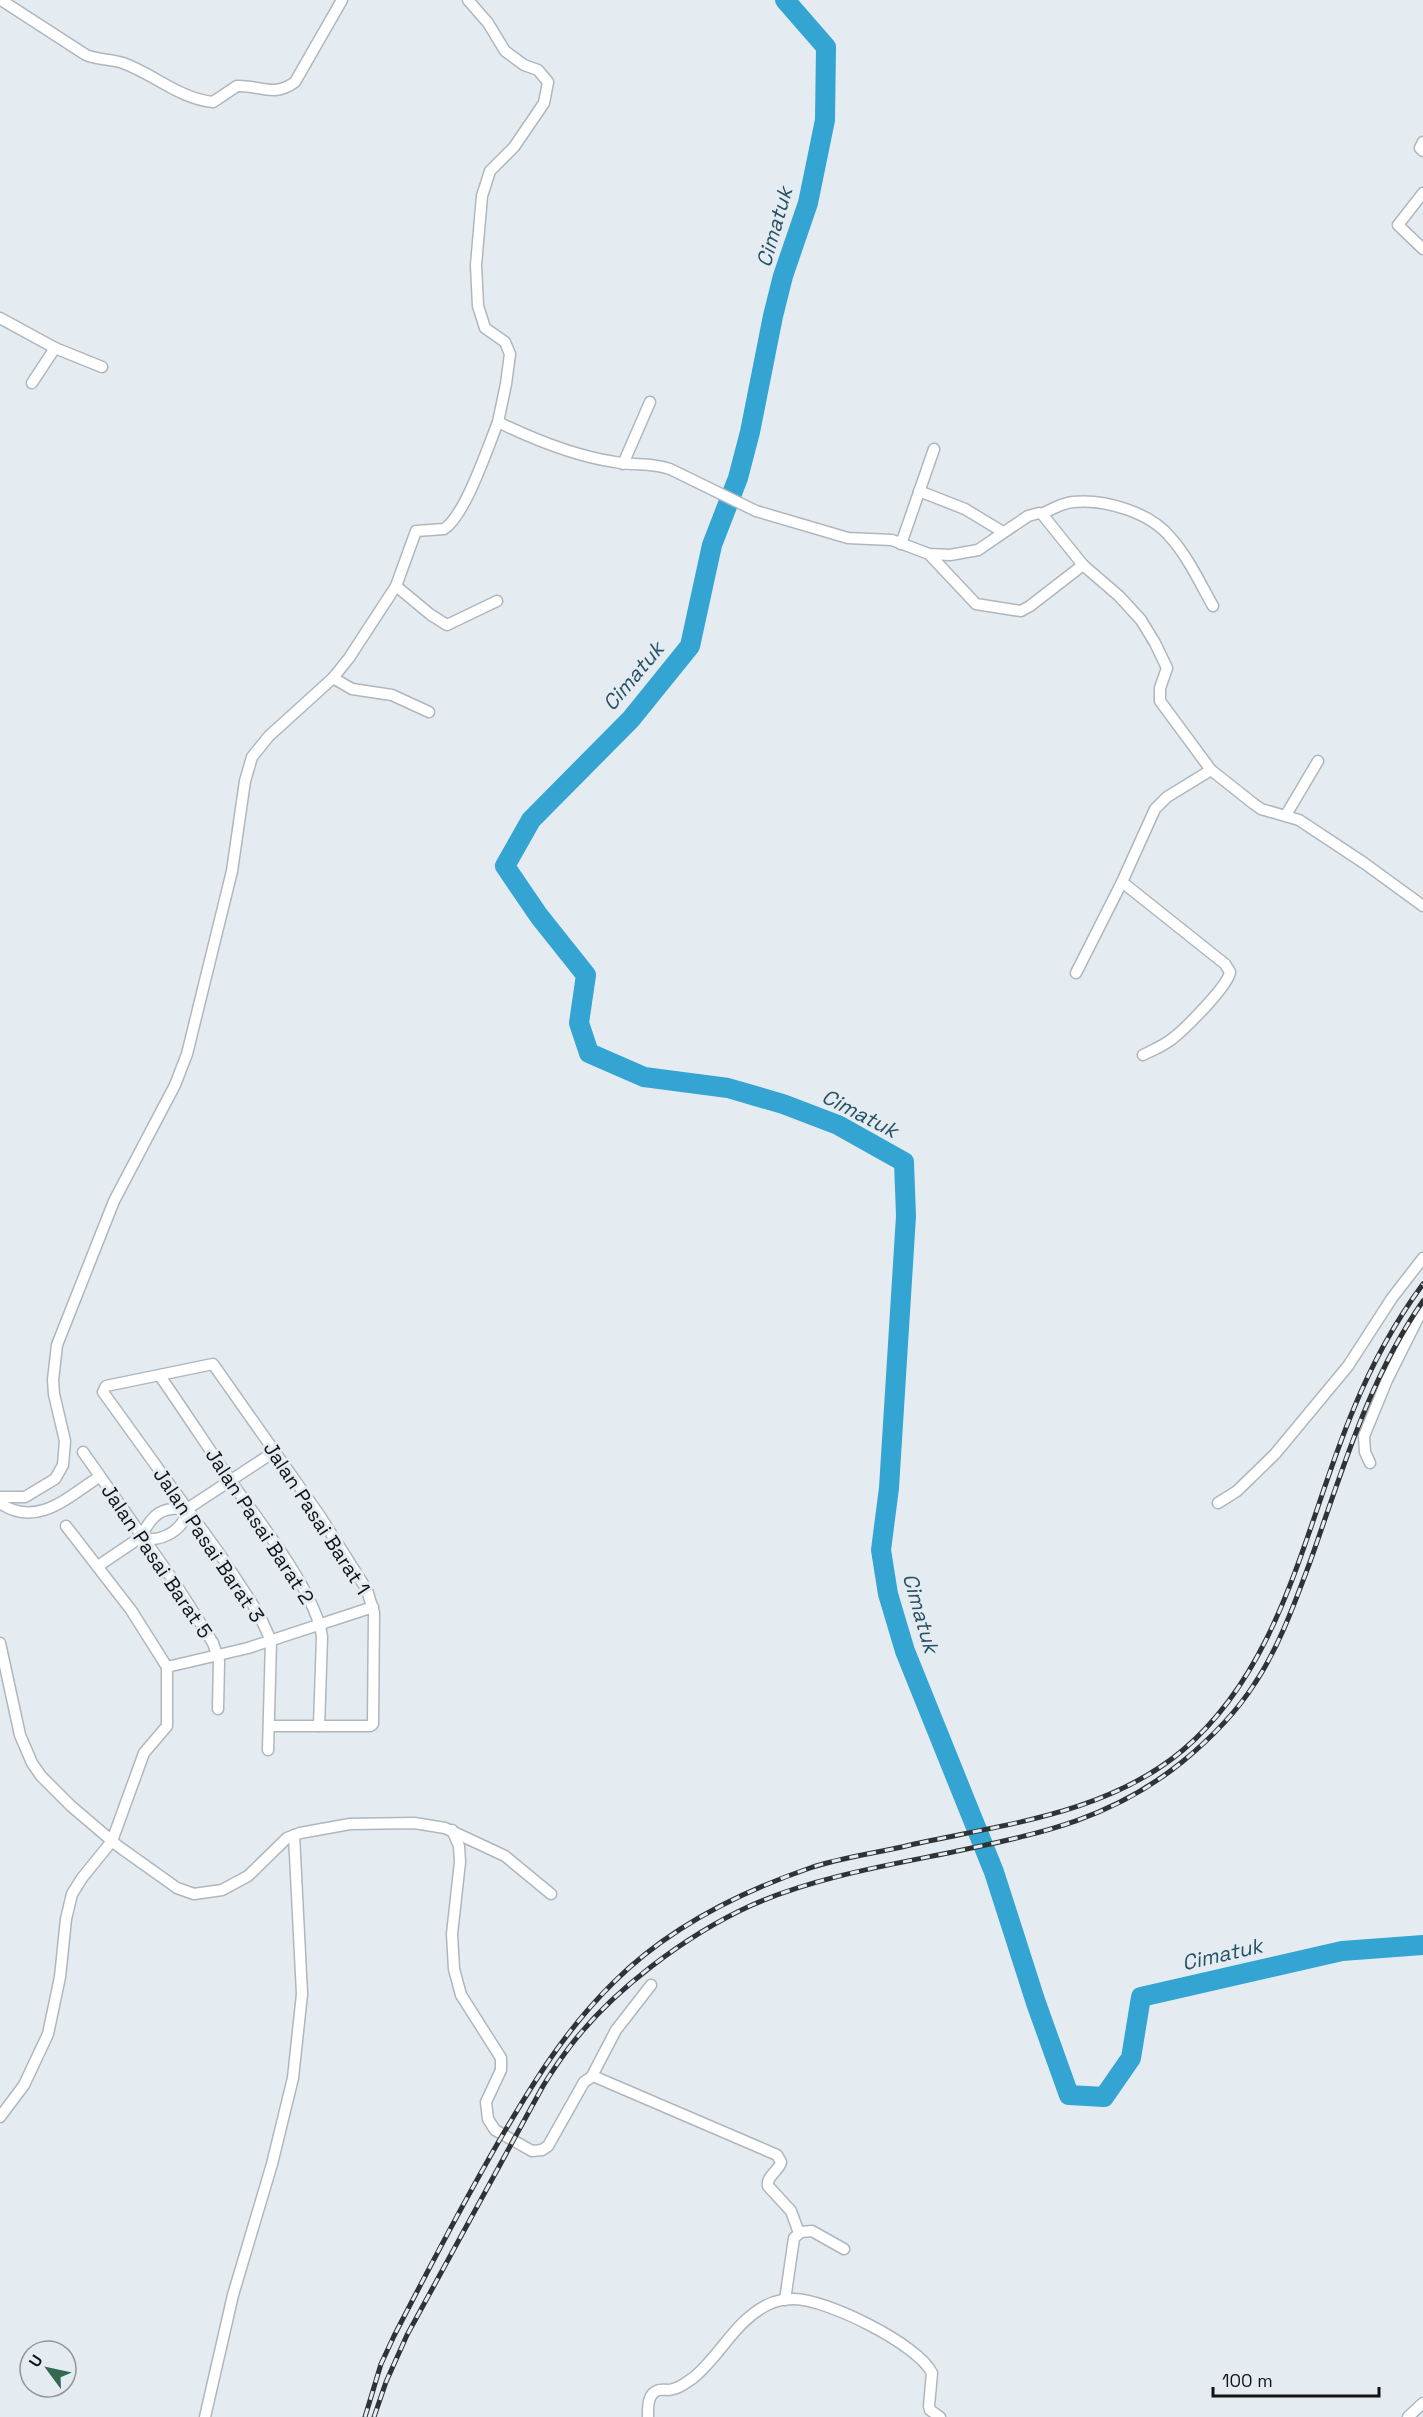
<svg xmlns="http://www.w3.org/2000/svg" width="1423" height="2417" font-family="'Space Grotesk',sans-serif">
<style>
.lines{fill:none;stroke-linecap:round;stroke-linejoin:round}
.river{stroke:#34a4d2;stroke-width:20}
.street-casing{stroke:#b0b7bc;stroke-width:13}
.street{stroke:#fff;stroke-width:10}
.rail-casing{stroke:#303336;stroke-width:5}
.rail{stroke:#e4ecf1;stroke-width:3;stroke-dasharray:9;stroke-linecap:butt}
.labels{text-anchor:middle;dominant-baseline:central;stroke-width:6;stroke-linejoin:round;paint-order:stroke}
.street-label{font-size:20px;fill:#111315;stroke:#e4ecf1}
.water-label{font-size:21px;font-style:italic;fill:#255166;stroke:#e4ecf1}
</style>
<rect width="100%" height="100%" fill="#e4ecf1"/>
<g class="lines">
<!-- river -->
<path class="river" d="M785 0 826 47 825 120 808 203 783 276 773 316 750 432 738 478 712 545 690 646 631 719 531 820 505 866 539 916 586 975 579 1023 589 1053 644 1077 728 1088 783 1104 838 1125 904 1162 906 1216 889 1488 881 1550 888 1594 905 1651 994 1872 1036 2003 1069 2095 1104 2097 1131 2058 1141 1997 1342 1951 1423 1945"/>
<!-- street casing -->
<g class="street-casing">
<g id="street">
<path d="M1 0 86 55C98 60 111 59 123 63 154 74 180 99 213 102L237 86C260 85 273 98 295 82L342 0"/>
<path d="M468 0 488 23 505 51 524 65 538 70 548 82 544 103 514 147 490 171 482 196 476 265 478 306 485 328 505 342 510 354 506 384 498 422C535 440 574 456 615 462 634 466 651 462 670 469L756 511 848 538 892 540 929 554 950 555 978 550 1028 516 1039 513 1042 514 1083 565 1119 596 1141 620 1155 643 1167 668 1160 688V701L1211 770 1254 804 1261 809 1299 820 1364 863 1423 906"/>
<path d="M1423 142 1420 148 1423 151"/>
<path d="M1423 193 1398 225 1423 249"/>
<path d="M0 318 55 348 102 367"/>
<path d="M32 383 55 348"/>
<path d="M623 464 650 402"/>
<path d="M919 491 965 509 1003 532"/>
<path d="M1042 514C1052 509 1062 503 1073 502 1105 499 1150 512 1171 538 1188 557 1200 583 1213 606"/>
<path d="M901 544 934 449"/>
<path d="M929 554 976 604 1014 610 1021 611 1030 606 1083 565"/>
<path d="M396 586 431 615 447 625 497 601"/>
<path d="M333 678 352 689 392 695 429 712"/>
<path d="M1286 815 1318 761"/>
<path d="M1122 882 1225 964 1230 972C1228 986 1185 1029 1172 1039 1163 1046 1153 1050 1143 1055"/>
<path d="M1076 973 1122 882 1155 809 1167 797 1211 770"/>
<path d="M160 1376C187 1415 213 1455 240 1494 265 1529 317 1596 322 1637L319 1726"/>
<path d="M83 1452 173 1580 213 1643 219 1661 218 1709"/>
<path d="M1370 1463 1365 1452 1364 1436 1387 1380 1423 1308"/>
<path d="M0 1497H25L55 1479 63 1465 65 1441 54 1394 53 1380 57 1345 114 1201 175 1085 187 1054 232 871 245 781 252 757 269 736 333 678 349 658 396 586 416 531 444 529C465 516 488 447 498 422"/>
<path d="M0 1503C37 1529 69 1496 99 1477"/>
<path d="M1218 1503 1237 1491 1275 1454 1348 1366 1392 1298 1423 1258"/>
<path d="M141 1537C152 1514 162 1506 187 1509"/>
<path d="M98 1566 141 1537C160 1544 185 1530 187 1509L274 1452"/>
<path d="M0 1643 20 1735 32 1763 41 1776 71 1806 118 1846 177 1888 194 1894 222 1890 248 1876 287 1838 300 1833 350 1824 414 1823 445 1828 505 1856 551 1894"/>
<path d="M167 1667 248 1648 373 1607"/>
<path d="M268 1750 271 1641 259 1614 219 1553 103 1392 106 1386 213 1364 320 1516 367 1590 374 1613 373 1724 370 1726H270"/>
<path d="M452 1830 459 1846 460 1862 452 1934 454 1969 461 1995 501 2058V2070L486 2102 488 2119 495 2130 532 2151 542 2150 548 2146 584 2082 593 2076 777 2155 781 2162C779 2171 766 2176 768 2186L791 2211 799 2233"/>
<path d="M592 2076 616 2030 651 1985"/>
<path d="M0 2117 24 2085 48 2034 60 1977 66 1919 72 1894 82 1878 112 1841 144 1753 167 1726V1667L131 1610 66 1526"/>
<path d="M785 2300 794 2238 801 2232 812 2231 844 2249"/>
<path d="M205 2417 233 2295 272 2164 293 2078 302 1994 294 1835"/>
<path d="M648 2417C648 2408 647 2393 659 2390 664 2389 669 2391 673 2389 680 2388 687 2382 693 2378 720 2356 735 2321 767 2305 775 2301 785 2299 794 2299 826 2299 918 2344 932 2373L929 2406 930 2410 940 2417"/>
<path d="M1408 2417 1423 2403"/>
</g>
</g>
<!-- street -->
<use href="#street" class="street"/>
<!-- rail casing -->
<g class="rail-casing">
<g id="rail">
<path d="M365 2417 381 2364 394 2336C428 2270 462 2205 499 2141 533 2083 565 2030 614 1982 667 1929 740 1892 810 1868 842 1857 878 1853 910 1845 1004 1824 1107 1814 1183 1750 1284 1664 1305 1524 1354 1408 1372 1364 1395 1322 1423 1284"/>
<path d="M374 2417 386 2382 407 2335 543 2086C551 2073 559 2061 568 2049 611 1991 686 1935 752 1905 813 1878 883 1866 948 1853 1037 1834 1109 1821 1182 1762 1209 1740 1236 1713 1255 1683 1279 1647 1295 1602 1310 1562 1342 1472 1368 1380 1423 1301"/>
</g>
</g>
<!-- rail -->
<use href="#rail" class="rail"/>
</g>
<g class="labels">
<!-- street labels -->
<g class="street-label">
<text transform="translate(317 1518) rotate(57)">Jalan Pasai Barat 1</text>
<text transform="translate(260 1526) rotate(57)">Jalan Pasai Barat 2</text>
<text transform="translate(209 1545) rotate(56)">Jalan Pasai Barat 3</text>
<text transform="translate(157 1561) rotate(56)">Jalan Pasai Barat 5</text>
</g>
<!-- water labels -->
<g class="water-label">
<text transform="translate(774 227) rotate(-74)">Cimatuk</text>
<text transform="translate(633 676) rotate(-50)">Cimatuk</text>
<text transform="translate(860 1113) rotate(27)">Cimatuk</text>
<text transform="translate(921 1613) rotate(74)">Cimatuk</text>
<text transform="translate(1222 1954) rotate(-13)">Cimatuk</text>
</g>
</g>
<!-- north arrow -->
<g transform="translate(48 2369) rotate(303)"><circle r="28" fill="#e4ecf1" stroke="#909599" stroke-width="1.5"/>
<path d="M0-4.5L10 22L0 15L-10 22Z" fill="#33694f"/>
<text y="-9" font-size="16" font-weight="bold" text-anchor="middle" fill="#111315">U</text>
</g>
<!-- scale -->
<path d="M1213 2387v9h166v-9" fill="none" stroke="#111315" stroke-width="3"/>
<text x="1222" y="2387" font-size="18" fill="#111315" stroke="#e4ecf1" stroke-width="4.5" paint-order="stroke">100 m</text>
</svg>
